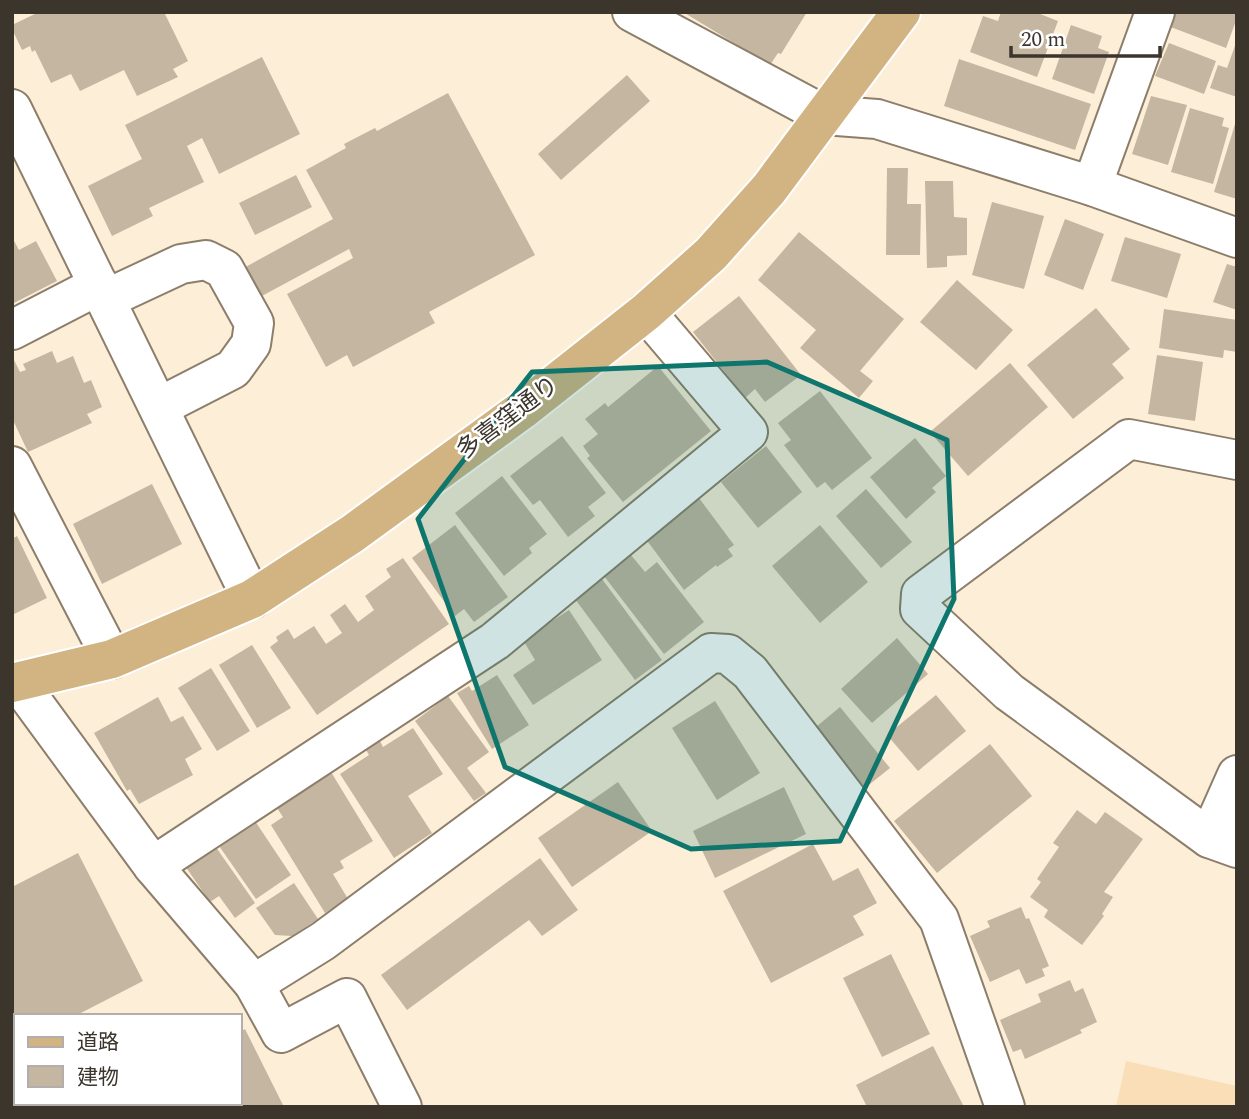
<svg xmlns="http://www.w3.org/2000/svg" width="1249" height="1119" font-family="Spectral,'Noto Sans JP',serif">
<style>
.green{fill:#f9deb7}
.building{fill:#c4b6a0}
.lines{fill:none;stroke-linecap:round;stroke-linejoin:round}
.minor-casing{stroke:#8c7e6a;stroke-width:42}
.major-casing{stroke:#fff;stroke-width:42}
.minor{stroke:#fff;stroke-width:38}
.major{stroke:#d1b482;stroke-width:38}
.marked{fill:#0f766e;fill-opacity:0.2;stroke:#0f766e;stroke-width:5;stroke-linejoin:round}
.labels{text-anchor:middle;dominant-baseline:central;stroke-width:5;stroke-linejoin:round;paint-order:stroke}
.street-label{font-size:24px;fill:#3b352c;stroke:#fff}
</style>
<rect width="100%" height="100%" fill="#fdeed8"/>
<!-- green -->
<path class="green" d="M1126 1061 1237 1086V1107H1116Z"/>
<!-- building -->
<g class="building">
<path d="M39 12H164L188 61 173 69 178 77 137 96 124 70 80 91 71 74 51 83 35 50 32 52 30 46 22 50 12 29V25Z"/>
<path d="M683 12H807L781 54 778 53 770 65Z"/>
<path d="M1001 12H1035L1058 21 1037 77 970 52 983 16 998 21Z"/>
<path d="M1173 12H1237V18L1226 48 1168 26Z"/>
<path d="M1071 25 1102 36 1098 48 1109 52 1094 94 1052 79Z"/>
<path d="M1237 40V97L1210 88 1218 65 1227 68Z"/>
<path d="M1169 43 1216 61 1204 94 1155 76Z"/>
<path d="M262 57 300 134 219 174 202 138 187 146 204 182 149 208 153 216 112 236 88 186 142 159 125 125Z"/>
<path d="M959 59 1091 104 1075 150 944 106Z"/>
<path d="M627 75 650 101 561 180 538 154Z"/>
<path d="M448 93 535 255 429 312 435 323 353 367 347 355 326 367 287 294 353 258 349 249 247 304 231 275 333 219 306 170 346 148 344 144 375 128 377 131Z"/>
<path d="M1151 96 1187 105 1168 165 1132 154Z"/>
<path d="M1190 108 1224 118 1222 126 1229 128 1213 184 1171 172Z"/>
<path d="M1236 121H1237V199L1214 192Z"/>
<path d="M887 168H908L907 204H921L920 255H886Z"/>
<path d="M296 175 312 207 255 235 239 203Z"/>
<path d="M925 181H953L954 217 967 218V255L947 256V267L927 268Z"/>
<path d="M992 202 1044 216 1024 289 972 275Z"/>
<path d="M1065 219 1104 234 1083 290 1044 275Z"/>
<path d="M799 232 904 319 860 371 873 381 859 398 800 348 816 330 758 280Z"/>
<path d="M12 237 19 250 36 241 57 281 12 304Z"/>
<path d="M1125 237 1181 254 1167 298 1111 281Z"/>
<path d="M1227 264 1237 267V310L1213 302Z"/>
<path d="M957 280 1013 330 976 370 920 322Z"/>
<path d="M739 296 801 375 765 402 755 389 745 398 693 332Z"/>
<path d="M1096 308 1130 349 1112 364 1124 378 1073 419 1027 365Z"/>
<path d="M1164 309 1237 320V352L1224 350 1223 358 1159 348Z"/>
<path d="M52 351 57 363 73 356 84 383 91 380 102 407 87 414 92 423 28 452 12 418V356L20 372 26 370 23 364Z"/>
<path d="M1157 355 1203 362 1195 421 1148 414Z"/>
<path d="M1010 363 1048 407 968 476 930 432Z"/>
<path d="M658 366 711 431 623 502 587 458 590 456 583 446 598 434 585 419 605 403 608 407Z"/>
<path d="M820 391 872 458 832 490 825 482 817 488 784 445 791 440 778 423Z"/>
<path d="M562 436 606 493 588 507 595 516 568 537 540 500 533 505 510 476Z"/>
<path d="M915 438 946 476 932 488 936 492 906 519 870 477Z"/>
<path d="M766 446 802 492 758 528 721 482Z"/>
<path d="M502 476 547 534 529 548 532 553 504 576 455 513Z"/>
<path d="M152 484 182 544 102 584 73 524Z"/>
<path d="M866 489 912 542 881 568 836 516Z"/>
<path d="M699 498 734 545 728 549 733 556 717 567 716 565 684 590 645 538Z"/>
<path d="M455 525 508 597 474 622 464 609 455 616 412 558Z"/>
<path d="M820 525 868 582 820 623 772 566Z"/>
<path d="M17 536 47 598 12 615V539Z"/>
<path d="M631 555 645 572 657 562 704 622 664 654 604 576Z"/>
<path d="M403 558 449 624 317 715 270 647 278 641 276 637 288 629 294 639 314 626 326 644 342 633 330 615 345 604 358 622 374 610 365 596 391 577 386 569Z"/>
<path d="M602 579 662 660 635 680 575 599Z"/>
<path d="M569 610 602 660 533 705 513 675 535 660 523 640Z"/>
<path d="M897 638 928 674 872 723 841 689Z"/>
<path d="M252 645 291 708 257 728 219 665Z"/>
<path d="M211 668 250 731 217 751 178 688Z"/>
<path d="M497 675 529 725 492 749 457 693 469 686 472 691Z"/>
<path d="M936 695 966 731 918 771 887 735Z"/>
<path d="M448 696 489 752 467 768 486 793 474 801 415 721Z"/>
<path d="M158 697 171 722 183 716 202 749 185 759 193 775 139 804 130 789 127 791 94 733Z"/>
<path d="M715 701 760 773 717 800 672 728Z"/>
<path d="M840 707 890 768 860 792 810 732Z"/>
<path d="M413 728 443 774 408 796 432 833 394 858 340 774 369 755 366 750 380 741 383 747Z"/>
<path d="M990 744 1032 796 937 873 894 821Z"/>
<path d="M331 772 373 841 340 861 344 868 333 874 348 899 325 913 271 825 283 817 275 805Z"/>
<path d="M618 782 652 831 572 887 538 838Z"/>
<path d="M784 787 806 834 715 878 693 831Z"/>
<path d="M1077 810 1096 824 1105 812 1143 839 1104 892 1113 897 1102 914 1104 916 1082 945 1044 917 1048 910 1030 897 1041 882 1037 879 1059 847 1053 843Z"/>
<path d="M253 818 291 875 256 899 217 843Z"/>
<path d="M213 843 255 903 235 918 219 896 210 902 183 863Z"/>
<path d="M813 844 833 881 858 868 877 903 853 916 864 935 771 983 723 891Z"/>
<path d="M78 853 143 981 75 1016H16V1046L12 1048V887Z"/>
<path d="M540 858 578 910 542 936 529 920 407 1010 381 975Z"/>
<path d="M294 883 318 919 292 936 275 935 256 908Z"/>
<path d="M1021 907 1026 919 1029 918 1049 966 1042 969 1045 976 1026 984 1019 969 990 982 970 936 990 927 987 921Z"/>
<path d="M891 954 930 1034 882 1057 843 978Z"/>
<path d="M1070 980 1075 992 1083 988 1097 1022 1080 1030 1082 1033 1025 1059 1021 1049 1013 1052 1000 1020 1041 1002 1038 994Z"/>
<path d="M245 1029 284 1107H68L75 1103H240V1032Z"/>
<path d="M933 1046 964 1107H867L856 1085Z"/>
</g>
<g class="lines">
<!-- minor casing -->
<g class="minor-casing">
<g id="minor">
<path d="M632 12 824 115 877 119 1092 186 1237 238"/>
<path d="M12 109 252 599"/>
<path d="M1092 186 1155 12"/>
<path d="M106 299 181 264 206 260 224 269 254 323 251 344 233 369 159 407"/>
<path d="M12 330 99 285"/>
<path d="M1237 460 1129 439 921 594 920 609 1009 692 1209 838 1237 848"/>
<path d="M12 466 112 659"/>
<path d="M18 682 153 866 254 984 323 941 711 653 728 654 750 672 939 919 1005 1107"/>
<path d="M1209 838 1237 775"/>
<path d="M153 866 495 641 748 432 646 312"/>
<path d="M254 984 281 1033 347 998 402 1107"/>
</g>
</g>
<!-- major casing -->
<g class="major-casing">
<path id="major" d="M12 683 112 659 252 599 352 534 522 410 646 312 711 254 769 189 901 12"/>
</g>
<!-- minor -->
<use href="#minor" class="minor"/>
<!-- major -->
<use href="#major" class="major"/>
</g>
<!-- marked area -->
<path class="marked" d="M767 362 947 440 954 599 840 841 691 849 505 767 418 519 532 372Z"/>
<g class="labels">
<!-- street labels -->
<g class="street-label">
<text transform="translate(508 418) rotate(-37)">多喜窪通り</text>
</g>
</g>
<!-- border -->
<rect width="1249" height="1119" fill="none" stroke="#3b352c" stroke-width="28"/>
<!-- legend -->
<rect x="14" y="1014" width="228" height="91" fill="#ffffff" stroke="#b1aeab" stroke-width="2"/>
<rect x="28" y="1037" width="35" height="10" fill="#d1b482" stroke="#b1aeab" stroke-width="2"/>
<text x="77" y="1049" font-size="21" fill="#3b352c">道路</text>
<rect x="28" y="1066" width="35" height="21" fill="#c4b6a0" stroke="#b1aeab" stroke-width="2"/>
<text x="77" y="1084" font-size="21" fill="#3b352c">建物</text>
<!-- scale -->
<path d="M1011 46v10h149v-10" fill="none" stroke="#3b352c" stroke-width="3.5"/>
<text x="1021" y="46" font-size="21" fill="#3b352c" stroke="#ffffff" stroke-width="5" paint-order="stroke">20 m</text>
</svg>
